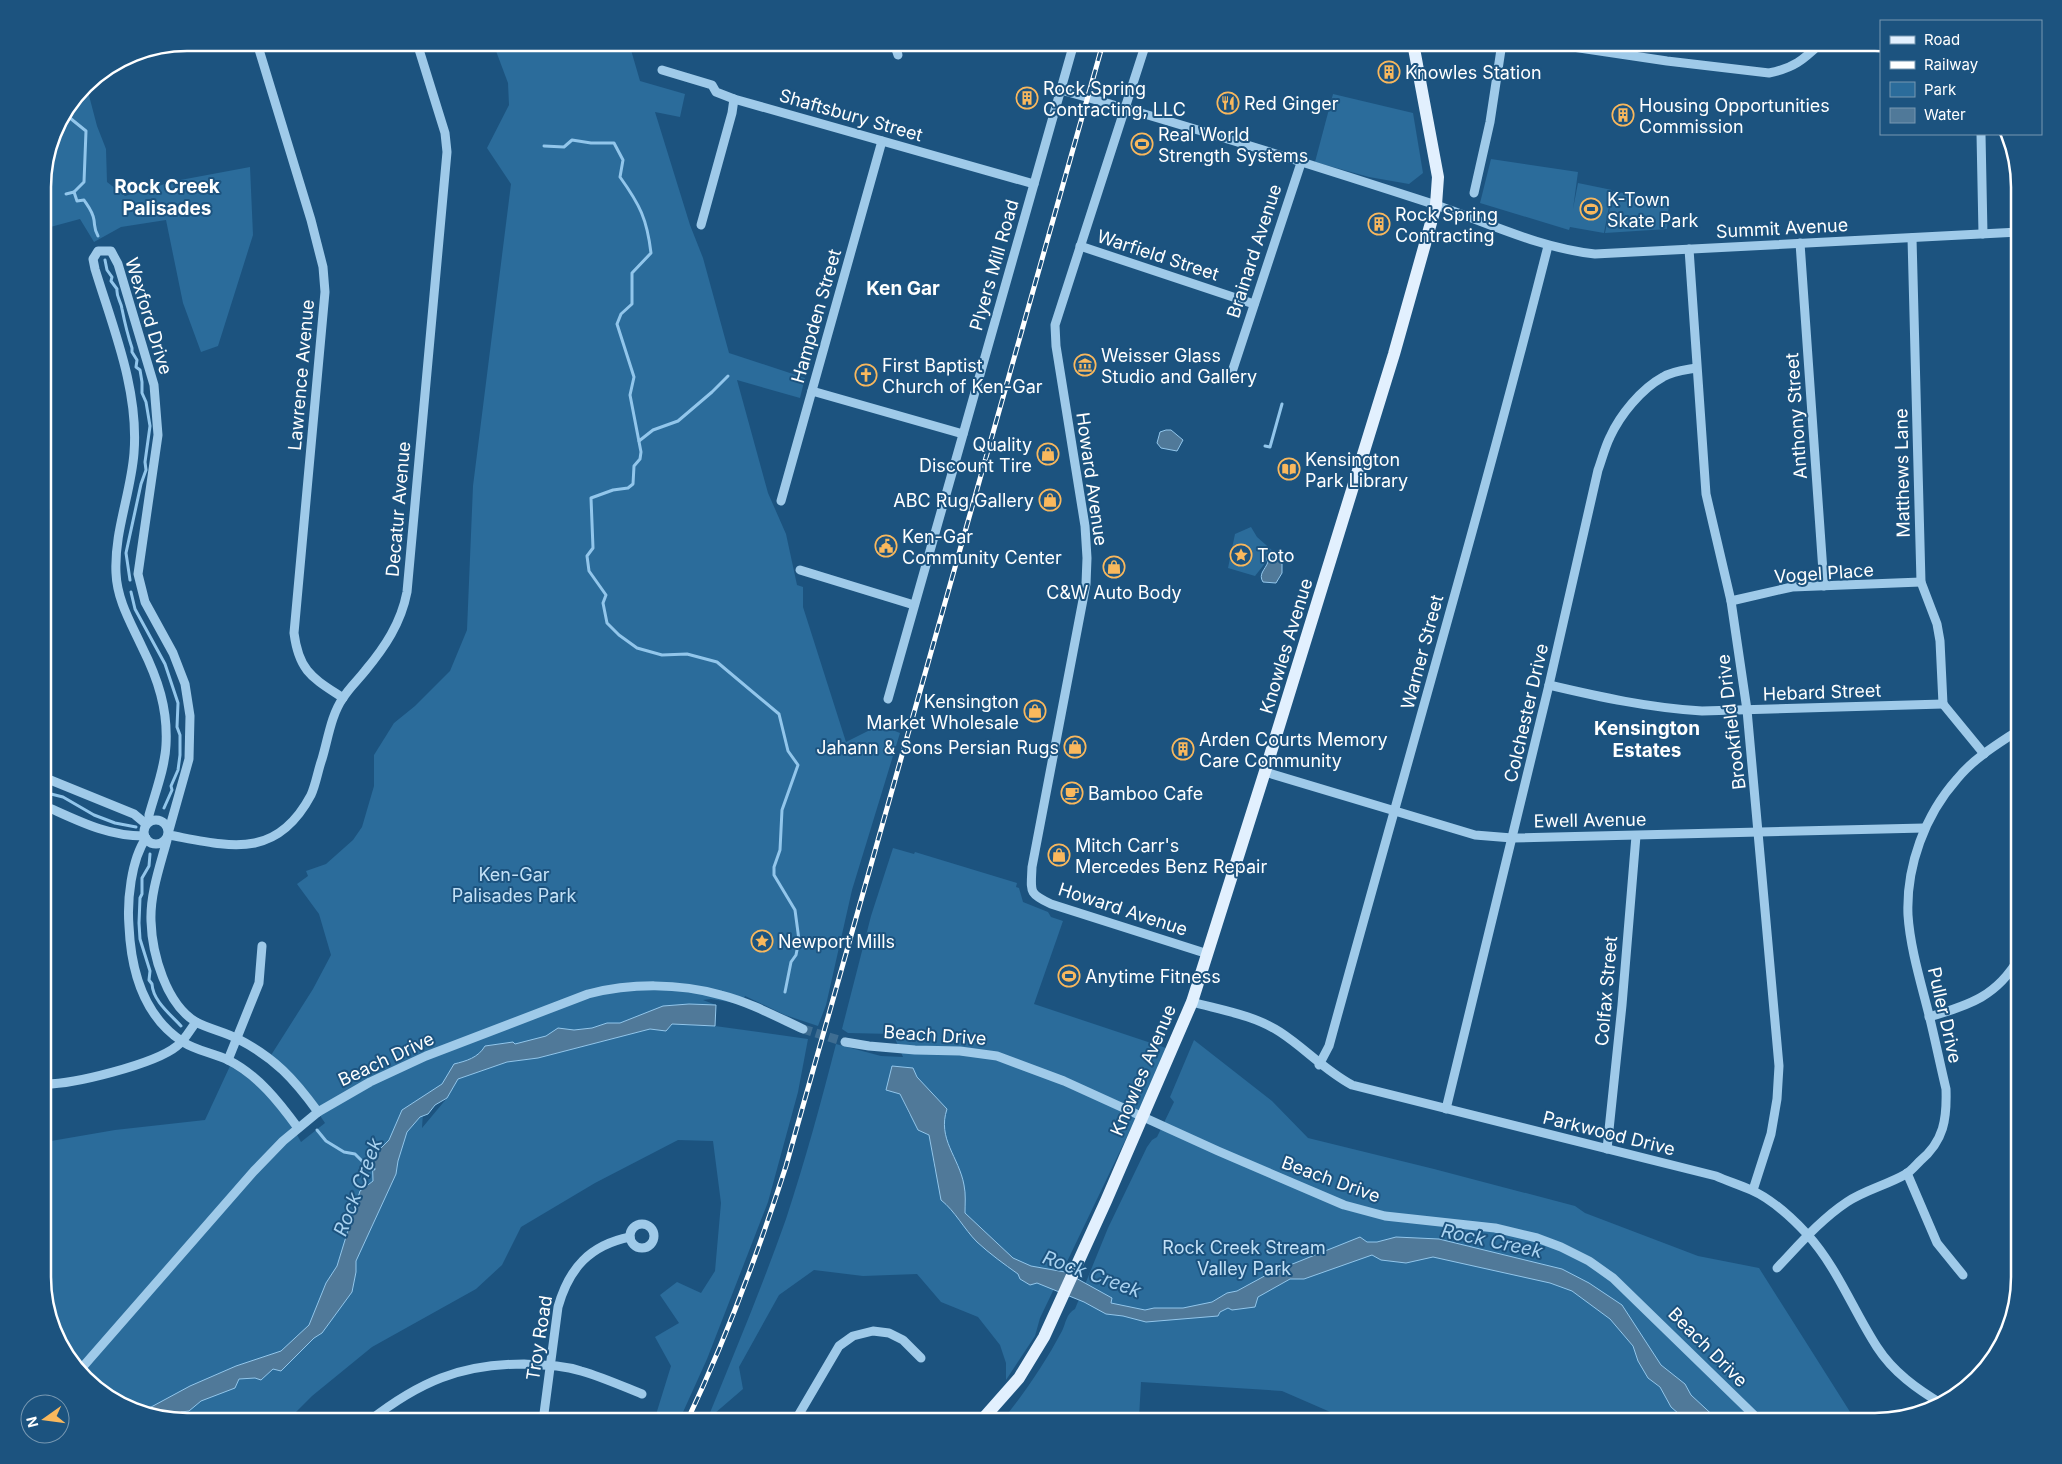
<svg xmlns="http://www.w3.org/2000/svg" width="2062" height="1464" font-family="Inter,sans-serif">
<style>
.green{fill:#2b6c9b;fill-rule:evenodd}
.water{fill:#507999;stroke:#92c6eb}
.lines{fill:none;stroke-linecap:round;stroke-linejoin:round}
.stream{stroke:#92c6eb;stroke-width:3}
.minor-tunnel{stroke:#3e6d92;stroke-width:9;stroke-dasharray:9 4.5;stroke-linecap:butt}
.minor{stroke:#9fcae9;stroke-width:9}
.major{stroke:#e2f0fe;stroke-width:12}
.rail-casing{stroke:#fff;stroke-width:5}
.rail{stroke:#1c537f;stroke-width:3;stroke-dasharray:9;stroke-linecap:butt}
.labels{text-anchor:middle;dominant-baseline:central;stroke-width:4;stroke-linejoin:round;paint-order:stroke}
.poi-label{font-size:18px;fill:#fff;stroke:#1c537f;text-anchor:start}
.street-label{font-size:18px;fill:#fff;stroke:#1c537f}
.park-label{font-size:18px;fill:#c3e1f7;stroke:#1c537f}
.neighbourhood-label{font-size:19px;font-weight:bold;fill:#fff;stroke:#1c537f}
.water-label{font-size:19px;font-style:italic;fill:#aad3f1;stroke:#1c537f}
.rim{fill:none;stroke:#fff;stroke-width:2.5}
</style>
<rect width="100%" height="100%" fill="#1c537f"/>
<!-- green -->
<g class="green">
<path d="M493 43H629L640 81 685 94 680 117 655 112 690 225 703 258 729 353 805 378 800 398 737 380 768 493 786 534 797 585 803 587V607L846 742 880 725 900 733 852 890 826 1005 818 1026 785 1015 745 996 742 1004 711 999 703 1000 716 1005 689 1004 633 1018 620 1023H609L442 1084 424 1097 422 1128 447 1098 458 1079 507 1062 538 1058 650 1029 666 1031 672 1024 715 1026 808 1039 798 1092 768 1202 707 1359 679 1421H654L671 1366 655 1337 679 1323 660 1295 677 1282 701 1293 715 1271 721 1203 713 1141 678 1140 595 1183 521 1227 502 1265 476 1289 372 1347 312 1396 287 1421H187L141 1414 99 1392 62 1349 43 1286V1232L50 1215 51 1141 115 1130 205 1120 230 1066C260 1084 285 1111 301 1142L325 1123 306 1095 268 1060 313 989 331 955 319 914 297 884 308 876 306 871 326 864 353 840 362 827 374 786V755L394 723 415 706 450 671 467 630 473 486 511 184 487 148 509 105 508 83Z"/>
<path d="M86 84 97 126 106 149 107 182 125 196 175 181 250 167 253 235 218 346 201 352 183 303 166 220 121 227 94 242 80 219 43 229V178L54 132Z"/>
<path d="M1333 94 1413 113 1423 173 1409 184 1369 177 1315 162Z"/>
<path d="M1491 159 1578 172 1573 209 1578 183 1612 190 1604 233 1570 227 1569 230 1480 203Z"/>
<path d="M1613 191 1669 202 1667 229 1605 233Z"/>
<path d="M1251 527 1257 537 1274 552 1255 576 1228 568 1235 534Z"/>
<path d="M893 848 914 854 915 852 1017 883 1016 887 1019 888 1023 902 1048 912 1051 917 1063 921 1034 1004 1169 1049 1040 1318 1035 1336 1006 1380V1363L1000 1345 978 1317 941 1302 917 1274 863 1276 814 1270 779 1295 739 1367 743 1389 707 1420C734 1354 762 1287 786 1219 805 1161 821 1103 836 1044L881 1056 903 1057 893 1034 848 1033 842 1029 871 916ZM889 1081 918 1091 944 1182 935 1171 929 1134 909 1114 900 1094 887 1090Z"/>
<path d="M1194 1040 1272 1101 1308 1138 1434 1169 1575 1206 1585 1213 1698 1256 1759 1268 1852 1415 1864 1421H1351L1282 1391 1141 1382 1139 1418 1064 1421H1002C1025 1392 1044 1365 1062 1331 1066 1323 1066 1314 1075 1309L1108 1228 1147 1147 1152 1140 1157 1137 1174 1102 1170 1097Z"/>
</g>
<!-- water -->
<g class="water">
<path d="M1166 430H1171L1183 440 1177 451 1161 448 1157 443 1160 432Z"/>
<path d="M1270 555 1282 564V573L1276 583 1263 582C1258 574 1265 570 1268 562L1266 558Z"/>
<path d="M689 1004 716 1005 715 1026 672 1024 666 1031 650 1029 538 1058 507 1062 458 1079 447 1098 435 1105 428 1114 420 1117 407 1132 398 1161 396 1174 356 1261V1272L352 1292 322 1333 314 1338 281 1371 273 1369 261 1380 255 1378 239 1379 235 1388 201 1401 189 1411 181 1412 172 1419 140 1413 190 1386 236 1366 281 1351 309 1325 326 1283 337 1266 360 1191 373 1181 372 1152 381 1148 389 1140 402 1110 442 1084 454 1064C466 1061 478 1058 485 1046L513 1042 515 1044 546 1036 558 1028 574 1030 592 1028 607 1023H620L663 1006Z"/>
<path d="M892 1066 913 1068 917 1077 947 1109C937 1139 959 1157 964 1185 966 1194 965 1204 965 1213L1013 1258 1031 1266 1065 1272 1112 1298 1111 1303 1145 1310 1154 1308H1183L1212 1302 1227 1293 1237 1291 1270 1273 1360 1237 1367 1242H1377L1396 1237 1439 1239 1562 1269 1589 1283 1622 1305 1661 1365 1685 1384 1691 1395 1719 1421H1687L1671 1407 1660 1387 1648 1378 1638 1361 1633 1346 1610 1319 1572 1291 1550 1283 1433 1257 1406 1263 1381 1260 1372 1255 1304 1279H1290L1258 1297 1255 1307 1232 1310 1228 1308 1220 1312 1218 1316 1146 1322 1123 1316 1106 1314 1084 1302 1037 1283 1030 1285 1020 1279 1018 1274C1004 1264 990 1254 977 1242 964 1229 955 1211 941 1200L929 1135 918 1130 900 1094 886 1090Z"/>
</g>
<g class="lines">
<!-- stream -->
<g class="stream">
<path d="M65 114 86 131 84 182 74 192"/>
<path d="M544 146 564 147 572 140 591 143H614L623 160 620 177C640 205 647 219 651 253L632 273V304L621 314 617 324 634 377 630 395 641 452 640 459 634 466 633 484 628 488 613 490 591 498 593 548 587 556 589 571 606 595 603 603 607 623 619 635 637 648 662 655 687 654 717 662 779 714 788 751 798 765 782 810 780 850 774 867V875L795 910 799 940 796 955 791 962 785 992"/>
<path d="M66 194 74 192 77 201 84 200C88 206 93 212 94 220 95 227 94 229 98 236"/>
<path d="M105 260 107 270 112 277 111 281 117 289C116 297 121 301 122 309 125 324 127 333 132 348V352L137 360 136 367 140 370 142 382V393L146 402 150 426 145 462 146 470 141 484 126 553 130 580"/>
<path d="M639 441 653 430 678 421 712 392 728 376"/>
<path d="M1265 446 1270 447 1282 404"/>
<path d="M131 592 135 609 165 664 178 703 177 727 180 735V755L178 770 171 786 172 790 164 808"/>
<path d="M43 792 63 797 94 815 115 823 136 827"/>
<path d="M150 854 149 866 142 878V894L140 898 139 923 140 939 150 971 149 980 152 984C153 1001 170 1014 181 1026"/>
<path d="M317 1130 326 1141 344 1152 355 1154 369 1168 374 1169"/>
</g>
<!-- minor-tunnel -->
<path class="minor-tunnel" d="M803 1029 845 1042"/>
<!-- minor -->
<g class="minor">
<path d="M257 43 311 220 323 267 325 292 294 633C299 672 313 678 343 698"/>
<path d="M894 43 898 55"/>
<path d="M1146 43 1055 325 1056 346 1085 526 1087 558 1086 584 1032 867C1031 892 1028 893 1051 904L1208 954"/>
<path d="M1546 43 1667 61 1769 73C1794 68 1803 60 1821 43"/>
<path d="M1876 43 1881 45"/>
<path d="M662 70 712 85 716 92 734 99 1034 184"/>
<path d="M1061 90C1186 125 1310 164 1433 204 1487 222 1538 248 1595 254L2019 232"/>
<path d="M1981 134 1983 234"/>
<path d="M1474 193 1490 122 1502 43"/>
<path d="M701 225 732 113 734 99"/>
<path d="M1912 238 1921 582 1937 624 1940 641 1943 704"/>
<path d="M1800 243 1824 586"/>
<path d="M1080 246 1254 304"/>
<path d="M1689 249 1706 494 1731 601 1747 710 1779 1066 1777 1099 1771 1134 1753 1190"/>
<path d="M1230 378 1301 163"/>
<path d="M812 391 963 434"/>
<path d="M781 501 882 141"/>
<path d="M800 570 914 605"/>
<path d="M1731 601 1792 587 1921 582"/>
<path d="M1549 685C1600 697 1650 708 1702 711L1943 704"/>
<path d="M888 699 1074 43"/>
<path d="M1943 704 1984 754"/>
<path d="M1265 772 1475 835 1512 838 1924 828"/>
<path d="M43 777 134 814 146 824"/>
<path d="M43 805C77 820 106 836 144 836"/>
<circle cx="156" cy="832" r="12"/>
<path d="M149 821V815C155 793 165 768 166 745 168 709 158 679 142 647 131 623 117 600 116 573 114 532 131 493 134 453 139 390 113 328 95 269L93 259 98 251H111L118 264 154 385 158 435 138 574 145 602 173 653 185 684 190 716 189 759 169 830"/>
<path d="M169 835C229 846 276 861 311 795 316 784 318 770 322 759 328 739 331 715 343 698 349 688 358 680 365 671 385 647 401 623 407 592L447 152 445 133 417 43"/>
<path d="M146 838C131 860 127 901 129 926 131 971 143 1016 183 1042 197 1051 213 1053 228 1060 258 1075 279 1102 298 1128"/>
<path d="M167 840C160 866 150 894 151 921 152 954 166 1004 196 1022 209 1029 225 1032 238 1039 275 1058 294 1079 318 1112"/>
<path d="M1192 1002C1221 1010 1254 1015 1280 1032 1306 1049 1323 1069 1352 1085L1716 1176C1727 1181 1740 1185 1751 1190 1772 1199 1792 1218 1807 1234 1837 1267 1853 1310 1877 1347 1893 1372 1917 1389 1942 1404"/>
<path d="M1929 1017C1970 1005 1997 996 2019 958"/>
<path d="M845 1042 869 1046 915 1050 960 1051 997 1056 1064 1081 1218 1151 1344 1205 1385 1216 1495 1228 1537 1238 1561 1247 1589 1261 1613 1278 1760 1421"/>
<path d="M228 1060 259 983 262 946"/>
<path d="M1319 1065 1329 1046C1402 779 1480 514 1548 246"/>
<path d="M43 1084C72 1085 155 1064 177 1046 185 1040 190 1030 196 1022"/>
<path d="M1446 1109 1549 685 1598 470C1602 459 1605 447 1610 437 1620 415 1641 389 1663 377 1673 371 1685 370 1696 368"/>
<path d="M1607 1149 1622 1005 1636 836"/>
<path d="M1907 1173 1937 1243 1963 1275"/>
<circle cx="642" cy="1236" r="12"/>
<path d="M1777 1268C1799 1245 1820 1220 1847 1202 1865 1190 1887 1185 1906 1174 1911 1171 1916 1165 1920 1161 1944 1141 1947 1119 1946 1089 1940 1064 1935 1039 1929 1015 1921 983 1910 947 1908 915 1906 866 1925 815 1957 779 1974 758 1998 744 2019 730"/>
<path d="M80 1370 254 1171 283 1141 318 1112 370 1082 426 1056 588 994C631 983 679 983 721 995 749 1002 777 1017 803 1029"/>
<path d="M369 1421C419 1382 460 1364 524 1364 543 1365 562 1365 581 1371 602 1377 622 1386 642 1394"/>
<path d="M543 1421 558 1307C569 1268 590 1245 630 1237"/>
<path d="M795 1421 839 1346 853 1336 873 1331 889 1333 903 1340 921 1358"/>
</g>
<!-- major -->
<path class="major" d="M981 1421 1019 1378 1044 1337 1106 1201 1192 1002 1267 765 1394 354 1436 205 1438 177 1413 43"/>
<!-- rail casing -->
<g class="rail-casing">
<path id="rail" d="M687 1421C726 1339 758 1253 786 1166L1103 43"/>
</g>
<!-- rail -->
<use href="#rail" class="rail"/>
</g>
<!-- icons -->
<defs>
<g id="building-ring" transform="scale(1.125)"><circle r="9.5" fill="#1c537f" stroke="#f9b85d" stroke-width="1.5"/><path d="M-4-6H4V6H1V3H-1V6H-4ZM-2.5-4.3h1.7v1.8h-1.7ZM.8-4.3h1.7v1.8H.8ZM-2.5-1h1.7V.8h-1.7ZM.8-1h1.7V.8H.8Z" fill="#f9b85d"/></g>
<g id="restaurant-ring" transform="scale(1.125)"><circle r="9.5" fill="#1c537f" stroke="#f9b85d" stroke-width="1.5"/><path d="M-5-6h1v4h1v-4h1v4h1v-4h1v5L-1.5 .5V6h-2V.5L-5-1ZM5-6V6H3V1.5H1.5Q1.5-4 5-6Z" fill="#f9b85d"/></g>
<g id="stadium-ring" transform="scale(1.125)"><circle r="9.5" fill="#1c537f" stroke="#f9b85d" stroke-width="1.5"/><path d="M0-5a6.5 5 0 1 0 0 10a6.5 5 0 1 0 0-10ZM-3.5-1.8h7v3.6h-7Z" fill="#f9b85d"/></g>
<g id="museum-ring" transform="scale(1.125)"><circle r="9.5" fill="#1c537f" stroke="#f9b85d" stroke-width="1.5"/><path d="M0-6L6-3V-2H-6V-3ZM-5-1h2V3h-2ZM-1-1h2V3h-2ZM3-1h2V3H3ZM-6 4H6V6H-6Z" fill="#f9b85d"/></g>
<g id="church-ring" transform="scale(1.125)"><circle r="9.5" fill="#1c537f" stroke="#f9b85d" stroke-width="1.5"/><path d="M-1.2-6h2.4v3.5h3.3v2.4h-3.3V6h-2.4V-.1h-3.3v-2.4h3.3Z" fill="#f9b85d"/></g>
<g id="shop-ring" transform="scale(1.125)"><circle r="9.5" fill="#1c537f" stroke="#f9b85d" stroke-width="1.5"/><path d="M-5-2.5h2.3a2.7 3.5 0 0 1 5.4 0H5L5.5 6h-11ZM-1.5-2.5h3a1.5 2.3 0 0 0-3 0Z" fill="#f9b85d"/></g>
<g id="library-ring" transform="scale(1.125)"><circle r="9.5" fill="#1c537f" stroke="#f9b85d" stroke-width="1.5"/><path d="M-6-4Q-3-5.5-.7-3.5V5Q-3 3-6 4ZM6-4Q3-5.5 .7-3.5V5Q3 3 6 4Z" fill="#f9b85d"/></g>
<g id="civic-ring" transform="scale(1.125)"><circle r="9.5" fill="#1c537f" stroke="#f9b85d" stroke-width="1.5"/><path d="M-.6-6.5H3V-4.5H.6V-3L4-1V1h2V6H-6V1h2V-1L-.6-3ZM-1.2 2.5V6h2.4V2.5Z" fill="#f9b85d"/></g>
<g id="sight-ring" transform="scale(1.125)"><circle r="9.5" fill="#1c537f" stroke="#f9b85d" stroke-width="1.5"/><path d="M0-6L1.8-2.2L6-1.7L2.9 1.2L3.7 5.4L0 3.3L-3.7 5.4L-2.9 1.2L-6-1.7L-1.8-2.2Z" fill="#f9b85d"/></g>
<g id="cafe-ring" transform="scale(1.125)"><circle r="9.5" fill="#1c537f" stroke="#f9b85d" stroke-width="1.5"/><path d="M-5.5-4.5H6V0H3Q3 3.5 0 3.5H-2.5Q-5.5 3.5-5.5 0ZM3-3.2v2h1.7v-2ZM-6 4.5H4V6H-6Z" fill="#f9b85d"/></g>
</defs>
<g fill-rule="evenodd">
<use href="#building-ring" x="1389" y="72"/>
<use href="#building-ring" x="1027" y="98"/>
<use href="#restaurant-ring" x="1228" y="103"/>
<use href="#building-ring" x="1623" y="115"/>
<use href="#stadium-ring" x="1142" y="144"/>
<use href="#stadium-ring" x="1591" y="209"/>
<use href="#building-ring" x="1379" y="224"/>
<use href="#museum-ring" x="1085" y="365"/>
<use href="#church-ring" x="866" y="375"/>
<use href="#shop-ring" x="1048" y="454"/>
<use href="#library-ring" x="1289" y="469"/>
<use href="#shop-ring" x="1050" y="500"/>
<use href="#civic-ring" x="886" y="546"/>
<use href="#sight-ring" x="1241" y="555"/>
<use href="#shop-ring" x="1114" y="567"/>
<use href="#shop-ring" x="1035" y="711"/>
<use href="#shop-ring" x="1075" y="747"/>
<use href="#building-ring" x="1183" y="749"/>
<use href="#cafe-ring" x="1072" y="793"/>
<use href="#shop-ring" x="1059" y="855"/>
<use href="#sight-ring" x="762" y="941"/>
<use href="#stadium-ring" x="1069" y="976"/>
</g>
<g class="labels">
<!-- poi labels -->
<g class="poi-label">
<text x="1405" y="72">Knowles Station</text>
<text x="1043" y="88">Rock Spring<tspan x="1043" dy="21">Contracting, LLC</tspan></text>
<text x="1244" y="103">Red Ginger</text>
<text x="1639" y="105">Housing Opportunities<tspan x="1639" dy="21">Commission</tspan></text>
<text x="1158" y="134">Real World<tspan x="1158" dy="21">Strength Systems</tspan></text>
<text x="1607" y="199">K-Town<tspan x="1607" dy="21">Skate Park</tspan></text>
<text x="1395" y="214">Rock Spring<tspan x="1395" dy="21">Contracting</tspan></text>
<text x="1101" y="355">Weisser Glass<tspan x="1101" dy="21">Studio and Gallery</tspan></text>
<text x="882" y="365">First Baptist<tspan x="882" dy="21">Church of Ken-Gar</tspan></text>
<text x="1032" y="444" text-anchor="end">Quality<tspan x="1032" dy="21">Discount Tire</tspan></text>
<text x="1305" y="459">Kensington<tspan x="1305" dy="21">Park Library</tspan></text>
<text x="1034" y="500" text-anchor="end">ABC Rug Gallery</text>
<text x="902" y="536">Ken-Gar<tspan x="902" dy="21">Community Center</tspan></text>
<text x="1257" y="555">Toto</text>
<text x="1114" y="592" text-anchor="middle">C&amp;W Auto Body</text>
<text x="1019" y="701" text-anchor="end">Kensington<tspan x="1019" dy="21">Market Wholesale</tspan></text>
<text x="1199" y="739">Arden Courts Memory<tspan x="1199" dy="21">Care Community</tspan></text>
<text x="1059" y="747" text-anchor="end">Jahann &amp; Sons Persian Rugs</text>
<text x="1088" y="793">Bamboo Cafe</text>
<text x="1075" y="845">Mitch Carr's<tspan x="1075" dy="21">Mercedes Benz Repair</tspan></text>
<text x="778" y="941">Newport Mills</text>
<text x="1085" y="976">Anytime Fitness</text>
</g>
<!-- street labels -->
<g class="street-label">
<text transform="translate(851 115) rotate(16)">Shaftsbury Street</text>
<text transform="translate(1782 228) rotate(-3)">Summit Avenue</text>
<text transform="translate(1254 251) rotate(-72)">Brainard Avenue</text>
<text transform="translate(1158 255) rotate(18)">Warfield Street</text>
<text transform="translate(994 265) rotate(-74)">Plyers Mill Road</text>
<text transform="translate(149 316) rotate(73)">Wexford Drive</text>
<text transform="translate(816 316) rotate(-74)">Hampden Street</text>
<text transform="translate(301 375) rotate(-85)">Lawrence Avenue</text>
<text transform="translate(1796 416) rotate(-94)">Anthony Street</text>
<text transform="translate(1902 473) rotate(-91)">Matthews Lane</text>
<text transform="translate(1092 479) rotate(82)">Howard Avenue</text>
<text transform="translate(398 509) rotate(-85)">Decatur Avenue</text>
<text transform="translate(1824 573) rotate(-4)">Vogel Place</text>
<text transform="translate(1286 646) rotate(-73)">Knowles Avenue</text>
<text transform="translate(1422 652) rotate(-75)">Warner Street</text>
<text transform="translate(1822 692) rotate(-2)">Hebard Street</text>
<text transform="translate(1526 713) rotate(-77)">Colchester Drive</text>
<text transform="translate(1731 722) rotate(-97)">Brookfield Drive</text>
<text transform="translate(1590 820) rotate(-1)">Ewell Avenue</text>
<text transform="translate(1123 909) rotate(18)">Howard Avenue</text>
<text transform="translate(1606 991) rotate(-85)">Colfax Street</text>
<text transform="translate(1945 1015) rotate(77)">Puller Drive</text>
<text transform="translate(935 1035) rotate(4)">Beach Drive</text>
<text transform="translate(386 1059) rotate(-25)">Beach Drive</text>
<text transform="translate(1143 1070) rotate(-67)">Knowles Avenue</text>
<text transform="translate(1609 1133) rotate(14)">Parkwood Drive</text>
<text transform="translate(1331 1179) rotate(20)">Beach Drive</text>
<text transform="translate(539 1338) rotate(-81)">Troy Road</text>
<text transform="translate(1708 1347) rotate(45)">Beach Drive</text>
</g>
<!-- park labels -->
<g class="park-label">
<text x="514" y="874">Ken-Gar<tspan x="514" dy="21">Palisades Park</tspan></text>
<text x="1244" y="1247">Rock Creek Stream<tspan x="1244" dy="21">Valley Park</tspan></text>
</g>
<!-- neighbourhood labels -->
<g class="neighbourhood-label">
<text x="167" y="186">Rock Creek<tspan x="167" dy="22">Palisades</tspan></text>
<text x="903" y="288">Ken Gar</text>
<text x="1647" y="728">Kensington<tspan x="1647" dy="22">Estates</tspan></text>
</g>
<!-- water labels -->
<g class="water-label">
<text transform="translate(358 1187) rotate(-69)">Rock Creek</text>
<text transform="translate(1492 1241) rotate(12)">Rock Creek</text>
<text transform="translate(1092 1274) rotate(20)">Rock Creek</text>
</g>
</g>
<!-- crop -->
<path d="M0 0H2062V1464H0ZM187 51H1875A136 136 0 0 1 2011 187V1277A136 136 0 0 1 1875 1413H187A136 136 0 0 1 51 1277V187A136 136 0 0 1 187 51Z" fill="#1c537f" fill-rule="evenodd"/>
<path class="rim" d="M187 51H1875A136 136 0 0 1 2011 187V1277A136 136 0 0 1 1875 1413H187A136 136 0 0 1 51 1277V187A136 136 0 0 1 187 51Z"/>
<!-- legend -->
<rect x="1880" y="20" width="162" height="115" fill="#1c537f" stroke="#7798b2"/>
<rect x="1890" y="36" width="25" height="8" fill="#e2f0fe" stroke="#7798b2"/>
<text x="1924" y="45" font-size="15" fill="#ffffff">Road</text>
<rect x="1890" y="61" width="25" height="8" fill="#ffffff" stroke="#7798b2"/>
<text x="1924" y="70" font-size="15" fill="#ffffff">Railway</text>
<rect x="1890" y="82" width="25" height="15" fill="#2b6c9b" stroke="#7798b2"/>
<text x="1924" y="95" font-size="15" fill="#ffffff">Park</text>
<rect x="1890" y="108" width="25" height="15" fill="#507999" stroke="#7798b2"/>
<text x="1924" y="120" font-size="15" fill="#ffffff">Water</text>
<!-- north arrow -->
<g transform="translate(45 1419) rotate(256)"><circle r="24" fill="#1c537f" stroke="#7798b2"/>
<path d="M0-4L9 19L0 12L-9 19Z" fill="#f9b85d"/>
<text y="-8" font-size="14" font-weight="bold" text-anchor="middle" fill="#ffffff">N</text>
</g>
</svg>
